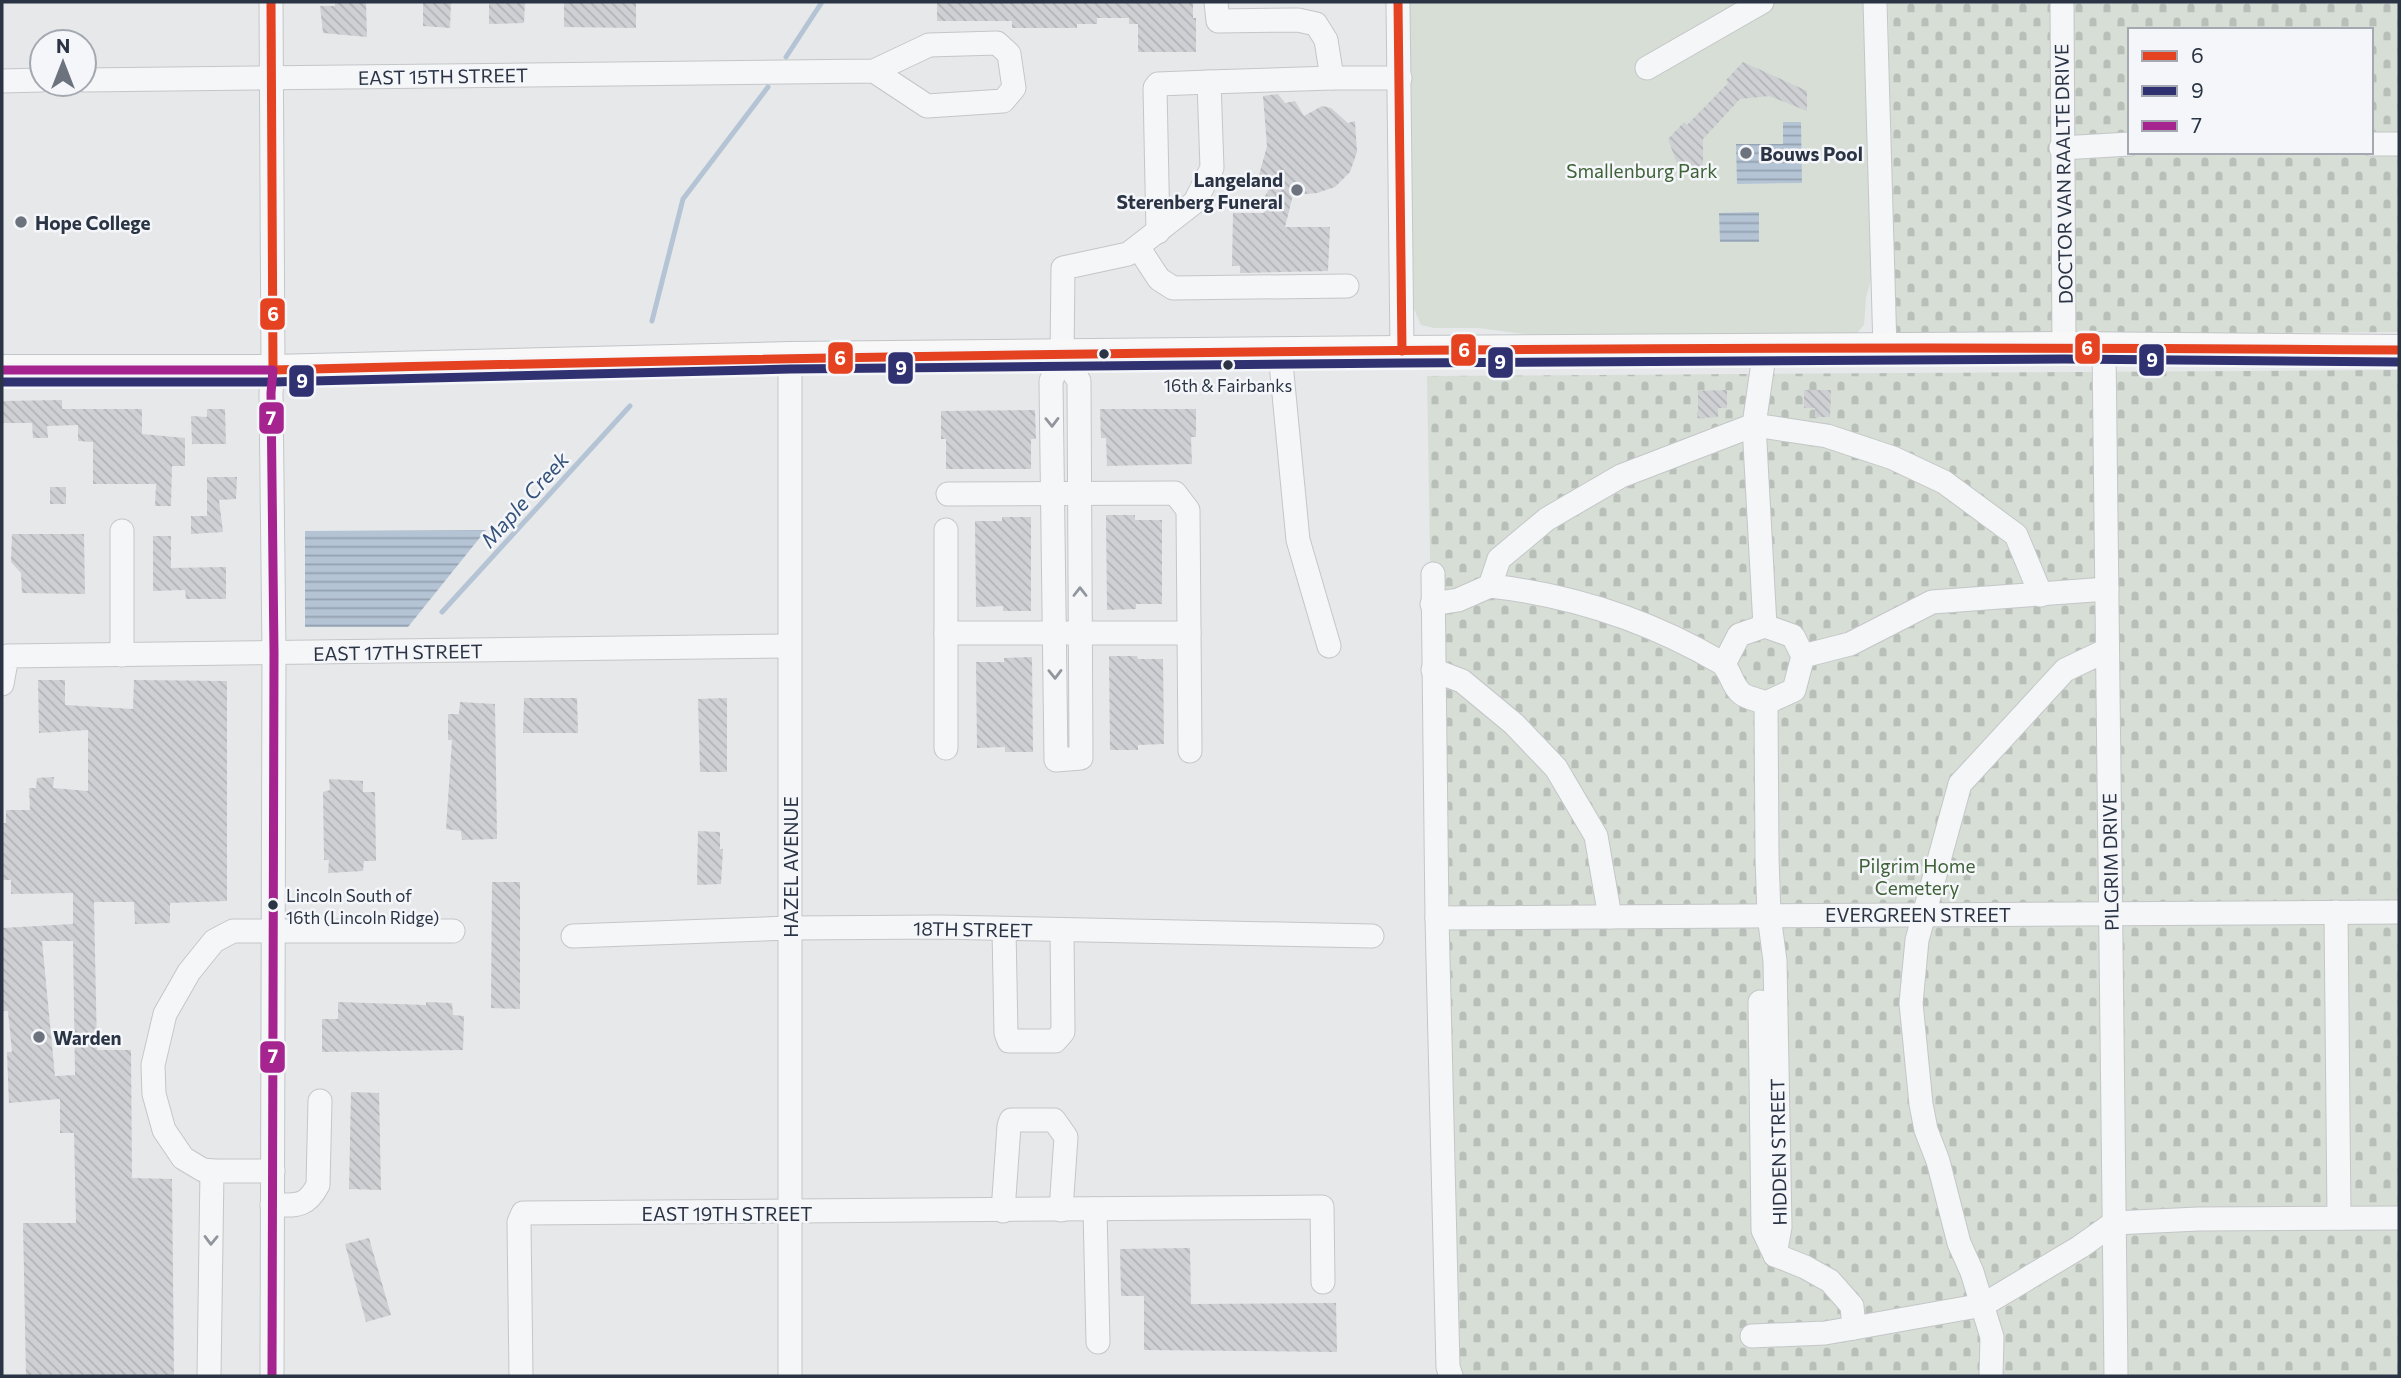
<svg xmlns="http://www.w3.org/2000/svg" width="2401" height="1378" font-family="Commissioner,sans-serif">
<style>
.green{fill:#d6ded6}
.cemetery{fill:url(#cemetery-stones);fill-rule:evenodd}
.water{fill:url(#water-rules)}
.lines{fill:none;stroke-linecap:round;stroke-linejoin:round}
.stream{stroke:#b4c4d5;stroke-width:5}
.building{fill:url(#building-back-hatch);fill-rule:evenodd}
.minor-casing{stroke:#c4c6c8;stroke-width:25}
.major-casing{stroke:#c2c5c8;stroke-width:32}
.minor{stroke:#f5f6f7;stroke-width:23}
.major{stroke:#f8f8f8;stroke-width:30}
.bus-1-casing{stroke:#f4f6f9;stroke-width:14}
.bus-2-casing{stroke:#f4f6f9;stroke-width:14}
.bus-3-casing{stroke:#f4f6f9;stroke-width:14}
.bus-1{stroke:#e44221;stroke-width:9}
.bus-2{stroke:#303171;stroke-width:9}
.bus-3{stroke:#a5248f;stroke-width:9}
.oneway{stroke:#90959e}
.poi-dot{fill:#6c737f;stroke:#f4f6f9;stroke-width:2.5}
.bus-dot{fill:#2b3445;stroke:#f4f6f9;stroke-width:2.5}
.labels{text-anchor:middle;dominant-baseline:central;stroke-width:5;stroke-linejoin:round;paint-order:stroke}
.bus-label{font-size:17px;fill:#2b3445;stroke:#f4f6f9}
.street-label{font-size:19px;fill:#2b3445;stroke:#f4f6f9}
.poi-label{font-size:19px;font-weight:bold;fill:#2b3445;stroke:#f4f6f9;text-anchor:start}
.park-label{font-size:19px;fill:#3f6138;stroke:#f4f6f9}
.water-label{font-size:21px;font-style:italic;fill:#34527a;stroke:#f4f6f9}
.line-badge{stroke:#f4f6f9;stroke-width:2.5}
.badge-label{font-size:19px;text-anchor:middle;font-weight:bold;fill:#fff}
</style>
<defs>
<pattern id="cemetery-stones" width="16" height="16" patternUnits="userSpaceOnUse" patternTransform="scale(1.75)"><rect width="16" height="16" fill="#d6ded6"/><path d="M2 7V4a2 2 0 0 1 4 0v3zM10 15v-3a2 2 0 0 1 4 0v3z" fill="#b8bfb9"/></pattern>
<pattern id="water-rules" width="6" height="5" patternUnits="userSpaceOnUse" patternTransform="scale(1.75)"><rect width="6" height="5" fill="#b4c4d5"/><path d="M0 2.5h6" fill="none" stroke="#93a0af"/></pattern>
<pattern id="building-back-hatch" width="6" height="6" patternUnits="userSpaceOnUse" patternTransform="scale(1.75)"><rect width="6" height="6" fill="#ced0d3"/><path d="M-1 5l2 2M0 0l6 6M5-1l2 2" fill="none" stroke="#b1b3b6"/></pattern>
</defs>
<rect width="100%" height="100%" fill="#e6e8ea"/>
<!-- green -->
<path class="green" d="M1408 2H1867L1876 261 1866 298 1864 325 1856 334 1561 339 1478 328H1434L1421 325 1414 309Z"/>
<!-- cemetery -->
<g class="cemetery">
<path d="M1888 2H2399V332L1894 335ZM2130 30H2371V152H2130Z"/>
<path d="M2399 370V1376H1444L1427 376Z"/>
</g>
<!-- water -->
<g class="water">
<path d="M1783 122H1801L1802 183 1737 184 1736 144H1783Z"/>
<path d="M1759 212V242H1720L1719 213Z"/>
<path d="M486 530 408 627H305V531Z"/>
</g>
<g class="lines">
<!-- stream -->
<g class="stream">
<path d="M786 57 822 2"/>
<path d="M652 321 683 199 768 87"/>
<path d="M442 612 630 406"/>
</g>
</g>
<!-- building -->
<g class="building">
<path d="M335 2H366L367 37 323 33 320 6H335Z"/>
<path d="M423 2H451L450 28 423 26Z"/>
<path d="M489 2H525L524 23 489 24Z"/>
<path d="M564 2H636V28L564 27Z"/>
<path d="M937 2H1193V18H1196V52H1138V24H1129V18H1097V24H1077V28H1012V21H937Z"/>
<path d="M1743 62 1807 91V111L1769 96 1740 99 1703 139V166H1678L1668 139 1684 122 1687 125 1728 83 1726 80Z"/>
<path d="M1278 94 1285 103 1295 101 1304 116 1322 106 1331 108 1348 123 1355 121 1357 152 1350 172 1335 187 1317 193 1293 195 1285 227H1330L1328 271 1240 273V266H1232L1233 213H1264L1265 196 1275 178 1259 175 1267 146 1263 96Z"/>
<path d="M1727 390V408H1718V417L1698 418V391Z"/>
<path d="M1804 390H1831L1830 417H1815V408H1804Z"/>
<path d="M62 400V409H142V434L185 438V466H172L171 506H155L156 484H93V442L78 441V425L47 426 48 438H33L32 423H2V401Z"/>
<path d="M207 409H225L226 444H192L191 416 207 417Z"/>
<path d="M1100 409H1196V437H1191L1192 464 1107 466 1106 438H1101Z"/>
<path d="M1035 410 1036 439H1031V469H946V439H941V411Z"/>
<path d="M207 477H237L236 499 219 500 223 532 191 534V516H207Z"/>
<rect x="50" y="487" width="16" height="17"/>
<path d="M1106 515H1135V520H1162V604H1136V609L1107 610Z"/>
<path d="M1002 517H1031V611H1003V606L976 607 975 521H1002Z"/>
<path d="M12 534H84L85 594 22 593 21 573 11 562Z"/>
<path d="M153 536H171V568L226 567V599H186L185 590 153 591Z"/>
<path d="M1109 656H1137L1138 659H1163L1164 744 1138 745V750H1110Z"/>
<path d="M1032 657 1033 752H1005V747L977 748 976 662H1004V658Z"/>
<path d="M38 680H65V705L133 709 134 680 227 681V901L170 903V923L135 924 134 902H94L97 1050H131L132 1178 172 1179 174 1376H26L23 1223H76L74 1133H60V1099L9 1103 7 1052H12L8 1011H2V928L73 924V893L11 894V880H2V823H6V810H30L29 788H36L37 778 54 777 53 788 88 791V730L39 733ZM42 941H73L75 1075 55 1076Z"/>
<path d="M524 698H577L578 733H523Z"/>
<path d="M727 698V772H700L698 699Z"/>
<path d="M460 702 495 704 497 839 462 840 461 831 446 829 452 740H448V714H459Z"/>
<path d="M329 779 363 781V792H375L376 861H364L363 871 328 873 329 860H324L323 792 330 790Z"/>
<path d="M698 831 720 832V849H723L721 884 697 885Z"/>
<path d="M492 882H520V1009L491 1008Z"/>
<path d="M338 1002 426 1005V1002L452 1003 453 1015 464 1016 463 1050 322 1052V1019H338Z"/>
<path d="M351 1092 379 1093 381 1190 349 1189Z"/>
<path d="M369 1238 391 1315 366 1322 345 1244Z"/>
<path d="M1190 1248 1191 1304 1336 1303 1337 1352 1144 1350V1296H1121L1120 1249Z"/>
</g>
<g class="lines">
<!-- minor casing -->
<g class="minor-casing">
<g id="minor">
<path d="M271 2 273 370 271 393 274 653 272 1376"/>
<path d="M1216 2 1218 21 1298 20 1316 24 1326 40 1332 78H1400"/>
<path d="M1398 2 1402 351"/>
<path d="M1875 2 1885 349"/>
<path d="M2062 2 2064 347"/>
<path d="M1647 68 1762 2"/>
<path d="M84 80 874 71 929 45 997 43 1009 54 1014 88 1003 101 927 106 874 71"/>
<path d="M2 81 42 80"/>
<path d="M2371 144H2399"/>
<path d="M2061 148 2130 144"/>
<path d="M1158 232 1155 88 1158 84 1209 82"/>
<path d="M1138 247 1159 279 1173 288 1347 286"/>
<path d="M2104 348 2116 1376"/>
<path d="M1765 349 1754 425 1765 626"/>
<path d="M1280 353 1298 540 1329 646"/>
<path d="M1062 356 1079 381 1081 758 1056 760 1051 381 1062 356 1063 268 1128 254 1195 202 1212 168 1209 82 1332 78"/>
<path d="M790 357V1376"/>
<path d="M948 494 1175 493 1188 510 1190 751"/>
<path d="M946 530V748"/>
<path d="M122 531V655"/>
<path d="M1433 574 1437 918 1448 1367 1451 1376"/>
<path d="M1490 586C1572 595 1648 620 1720 662 1731 669 1731 685 1741 693 1746 698 1759 700 1766 703L1794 690 1803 656 1793 636 1765 626 1739 635 1724 664"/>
<path d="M1432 604 1458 600 1490 586 1499 559 1547 519 1621 476 1754 425 1827 436 1893 458 1944 482 2016 535 2041 595"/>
<path d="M946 633H1189"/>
<path d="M1803 656 1850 644 1932 602 2107 589"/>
<path d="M1433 670 1462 681 1514 724 1556 768 1596 836 1610 917"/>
<path d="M2 684 7 656 789 646"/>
<path d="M1766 703 1767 857 1769 915 1775 961 1780 1227 1775 1255"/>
<path d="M2336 912 2339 1218"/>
<path d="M1437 918 2399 912"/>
<path d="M1004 929 1006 1033 1009 1041H1055L1063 1032 1062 930"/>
<path d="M573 936 790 928 940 927 1372 936"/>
<path d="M1760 1002 1763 1230 1775 1255"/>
<path d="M273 1171H212L203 1170 183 1158 164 1130 154 1094 153 1065 165 1014 189 972 214 941 233 931H453"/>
<path d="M272 1205C296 1205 306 1208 318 1185L320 1101"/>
<path d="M1095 1209 1098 1342"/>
<path d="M1003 1211 1009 1126 1011 1120H1054L1066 1137 1061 1210"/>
<path d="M1775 1255 1805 1267 1830 1281 1852 1306 1854 1328 1983 1305 2080 1247 2114 1223 2198 1219 2399 1218"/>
<path d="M1752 1336 1825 1333 1854 1328"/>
<path d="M209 1376 212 1171"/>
<path d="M521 1376 519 1222 523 1213 1322 1207 1323 1282"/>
<path d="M1991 1376 1992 1337 1972 1272 1959 1243 1938 1161 1926 1130 1921 1104 1911 1003 1917 940 1960 784 2065 670 2107 650"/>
</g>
</g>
<!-- major casing -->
<g class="major-casing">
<path id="major" d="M2 370H273L790 357 1402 351 2064 347 2399 350"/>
</g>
<!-- minor -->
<use href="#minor" class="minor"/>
<!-- major -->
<use href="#major" class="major"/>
<!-- bus-1 casing -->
<g class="bus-1-casing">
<g id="bus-1">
<path d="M271 2 273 370C981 352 1690 344 2399 350"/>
<path d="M1398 2 1402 351"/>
</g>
</g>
<!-- bus-2 casing -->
<g class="bus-2-casing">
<path id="bus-2" d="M2 382H273L790 369 1402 363 2064 359 2399 362"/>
</g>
<!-- bus-3 casing -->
<g class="bus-3-casing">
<path id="bus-3" d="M2 370H273L271 393 274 653 272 1376"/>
</g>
<!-- bus-1 -->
<use href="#bus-1" class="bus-1"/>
<!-- bus-2 -->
<use href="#bus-2" class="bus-2"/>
<!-- bus-3 -->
<use href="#bus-3" class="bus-3"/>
</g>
<!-- one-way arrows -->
<defs><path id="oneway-chevron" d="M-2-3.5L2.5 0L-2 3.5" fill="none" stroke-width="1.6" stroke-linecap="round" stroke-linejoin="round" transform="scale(1.75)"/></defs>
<g class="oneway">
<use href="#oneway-chevron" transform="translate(1052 422) rotate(89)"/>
<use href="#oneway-chevron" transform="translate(1080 592) rotate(-90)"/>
<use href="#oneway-chevron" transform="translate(1055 674) rotate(89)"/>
<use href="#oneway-chevron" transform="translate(211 1240) rotate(91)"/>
</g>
<!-- markers -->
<g class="poi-dot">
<circle cx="1746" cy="153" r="7"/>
<circle cx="1297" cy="190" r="7"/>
<circle cx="21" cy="222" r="7"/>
<circle cx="39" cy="1037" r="7"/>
</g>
<g class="bus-dot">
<circle cx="1104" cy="354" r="6"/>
<circle cx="1228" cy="365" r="6"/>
<circle cx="273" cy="905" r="6"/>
</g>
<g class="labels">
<!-- bus labels -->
<g class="bus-label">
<text x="1228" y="385">16th &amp; Fairbanks</text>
<text x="286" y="895" text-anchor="start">Lincoln South of<tspan x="286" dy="22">16th (Lincoln Ridge)</tspan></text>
</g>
<!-- street labels -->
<g class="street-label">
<text transform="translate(443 76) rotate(-1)">EAST 15TH STREET</text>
<text transform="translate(2063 174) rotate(-91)">DOCTOR VAN RAALTE DRIVE</text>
<text transform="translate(398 652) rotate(-1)">EAST 17TH STREET</text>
<text transform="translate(2110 862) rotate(-91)">PILGRIM DRIVE</text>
<text transform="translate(790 867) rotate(-90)">HAZEL AVENUE</text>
<text x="1918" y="914">EVERGREEN STREET</text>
<text transform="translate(973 929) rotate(1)">18TH STREET</text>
<text transform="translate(1778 1152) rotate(-91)">HIDDEN STREET</text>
<text x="727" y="1213">EAST 19TH STREET</text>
</g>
<!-- poi labels -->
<g class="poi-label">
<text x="1760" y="153">Bouws Pool</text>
<text x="1283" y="179" text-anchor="end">Langeland<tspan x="1283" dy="22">Sterenberg Funeral</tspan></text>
<text x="35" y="222">Hope College</text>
<text x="53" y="1037">Warden</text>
</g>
<!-- park labels -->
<g class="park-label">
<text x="1642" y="170">Smallenburg Park</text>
<text x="1917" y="865">Pilgrim Home<tspan x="1917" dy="22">Cemetery</tspan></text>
</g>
<!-- water labels -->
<g class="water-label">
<text transform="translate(524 499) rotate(-48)">Maple Creek</text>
</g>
</g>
<g class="line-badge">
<rect x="259" y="297" width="27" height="34" rx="7" fill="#e44221"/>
<rect x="2074" y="332" width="27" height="33" rx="7" fill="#e44221"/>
<rect x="1450" y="333" width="27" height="34" rx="7" fill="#e44221"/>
<rect x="827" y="341" width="27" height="34" rx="7" fill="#e44221"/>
<rect x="2138" y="343" width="27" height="34" rx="7" fill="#303171"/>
<rect x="1487" y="346" width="27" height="33" rx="7" fill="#303171"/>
<rect x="887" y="351" width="27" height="34" rx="7" fill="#303171"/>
<rect x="288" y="364" width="27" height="34" rx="7" fill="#303171"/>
<rect x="258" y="401" width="27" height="34" rx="7" fill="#a5248f"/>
<rect x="259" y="1040" width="27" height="34" rx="7" fill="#a5248f"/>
</g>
<g class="badge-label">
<text x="273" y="321">6</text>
<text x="2087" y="355">6</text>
<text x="1464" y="357">6</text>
<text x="840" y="365">6</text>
<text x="2152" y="367">9</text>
<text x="1500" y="369">9</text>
<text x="901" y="375">9</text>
<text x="302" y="388">9</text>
<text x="271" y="425">7</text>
<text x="273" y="1063">7</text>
</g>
<!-- border -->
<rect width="2401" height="1378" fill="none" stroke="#2b3445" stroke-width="7"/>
<!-- legend -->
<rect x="2128" y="28" width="245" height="126" fill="#f4f6f9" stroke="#a4a8b1" stroke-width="2"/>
<rect x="2142" y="51" width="35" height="10" fill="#e44221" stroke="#a4a8b1" stroke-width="2"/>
<text x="2191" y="63" font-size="21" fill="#2b3445">6</text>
<rect x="2142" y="86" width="35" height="10" fill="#303171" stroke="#a4a8b1" stroke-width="2"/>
<text x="2191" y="98" font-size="21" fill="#2b3445">9</text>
<rect x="2142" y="121" width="35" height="10" fill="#a5248f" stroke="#a4a8b1" stroke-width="2"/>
<text x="2191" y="133" font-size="21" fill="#2b3445">7</text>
<!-- north arrow -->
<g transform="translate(63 63)"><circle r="33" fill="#f4f6f9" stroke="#a4a8b1" stroke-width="2"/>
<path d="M0-5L12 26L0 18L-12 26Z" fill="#6c737f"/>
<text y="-10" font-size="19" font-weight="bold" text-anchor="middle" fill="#2b3445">N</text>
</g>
</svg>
